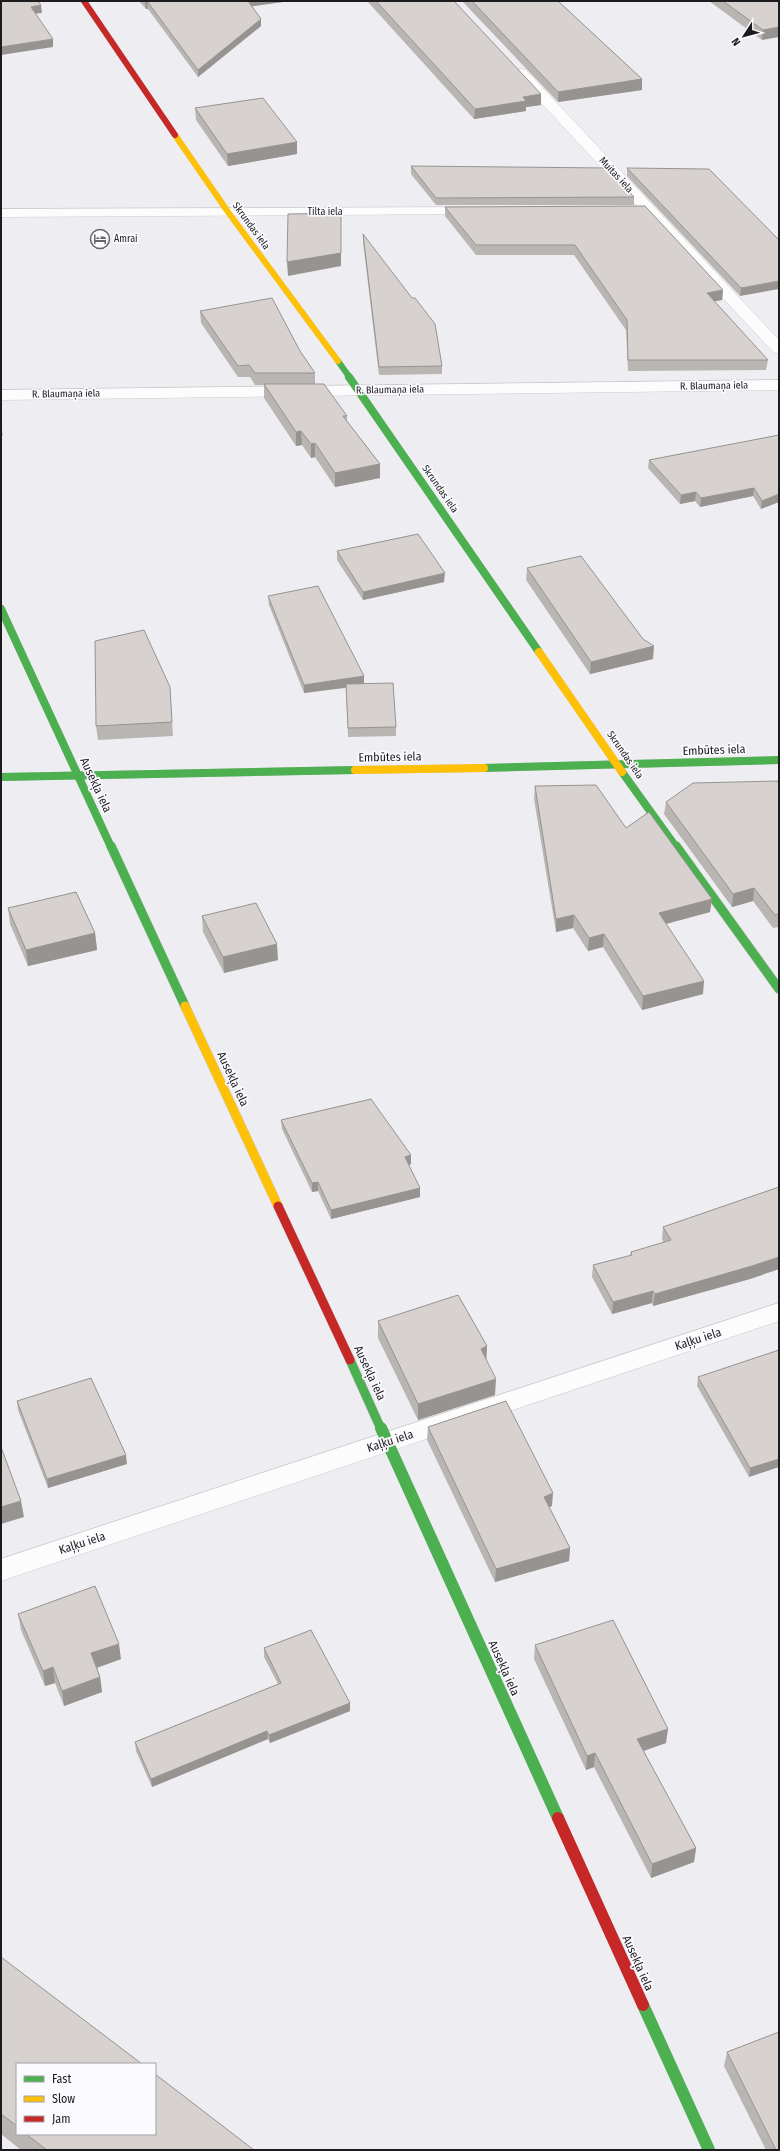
<svg xmlns="http://www.w3.org/2000/svg" width="780" height="2151" font-family="'Fira Sans Condensed',sans-serif">
<style>
.lines{fill:none;stroke-linecap:round;stroke-linejoin:round}
.street-casing{stroke:#c9c9cc;stroke-width:1}
.fast-far3-casing{stroke:#c9c9cc;stroke-width:6}
.fast-far2-casing{stroke:#c9c9cc;stroke-width:8}
.fast-far1-casing{stroke:#c9c9cc;stroke-width:10}
.fast-casing{stroke:#c9c9cc;stroke-width:12}
.slow-far2-casing{stroke:#c9c9cc;stroke-width:6}
.slow-far1-casing{stroke:#c9c9cc;stroke-width:8}
.slow-casing{stroke:#c9c9cc;stroke-width:10}
.jam-far2-casing{stroke:#c9c9cc;stroke-width:6}
.jam-far1-casing{stroke:#c9c9cc;stroke-width:10}
.jam-casing{stroke:#c9c9cc;stroke-width:12}
.street{fill:#fcfcfd;fill-rule:evenodd}
.fast-far3{stroke:#4caf50;stroke-width:6}
.fast-far2{stroke:#4caf50;stroke-width:8}
.fast-far1{stroke:#4caf50;stroke-width:9}
.fast{stroke:#4caf50;stroke-width:12}
.slow-far2{stroke:#ffc107;stroke-width:6}
.slow-far1{stroke:#ffc107;stroke-width:8}
.slow{stroke:#ffc107;stroke-width:9}
.jam-far2{stroke:#c62828;stroke-width:6}
.jam-far1{stroke:#c62828;stroke-width:9}
.jam{stroke:#c62828;stroke-width:12}
.wall{fill:#b9b5b2}
.shaded-wall{fill:#969391}
.building{fill:#d7d2cf;stroke:#969391}
.labels{text-anchor:middle;dominant-baseline:central;stroke-width:3.5;stroke-linejoin:round;paint-order:stroke}
.far-street-label{font-size:10px;fill:#1c1b1e;stroke:#fbfaff}
.far-poi-label{font-size:10px;fill:#1c1b1e;stroke:#fbfaff;text-anchor:start}
.street-label{font-size:12px;fill:#1c1b1e;stroke:#fbfaff}
</style>
<rect width="100%" height="100%" fill="#eeeef2"/>
<g class="lines">
<!-- street casing -->
<g class="street-casing">
<g id="street">
<path d="M521 69 526 70 779 340V354L773 352 516 76 514 73 516 70Z"/>
<path d="M474 207 479 208 481 211 479 214 1 217V209Z"/>
<path d="M779 380V390L1 400V390Z"/>
<path d="M779 1303V1321L1 1581V1559Z"/>
</g>
</g>
<!-- fast-far3 casing -->
<g class="fast-far3-casing">
<path id="fast-far3" d="M338 361 350 378"/>
</g>
<!-- fast-far2 casing -->
<g class="fast-far2-casing">
<g id="fast-far2">
<path d="M349 377 539 652"/>
<path d="M1 609 111 847"/>
<path d="M484 768 779 760"/>
<path d="M622 772 676 847"/>
<path d="M1 777 355 770"/>
</g>
</g>
<!-- fast-far1 casing -->
<g class="fast-far1-casing">
<g id="fast-far1">
<path d="M111 846 185 1006"/>
<path d="M676 846 779 989"/>
<path d="M350 1360 381 1429"/>
</g>
</g>
<!-- fast casing -->
<g class="fast-casing">
<g id="fast">
<path d="M381 1428 558 1818"/>
<path d="M643 2005 709 2150"/>
</g>
</g>
<!-- slow-far2 casing -->
<g class="slow-far2-casing">
<path id="slow-far2" d="M175 135 228 212 338 361"/>
</g>
<!-- slow-far1 casing -->
<g class="slow-far1-casing">
<g id="slow-far1">
<path d="M539 652 622 772"/>
<path d="M355 770 484 768"/>
</g>
</g>
<!-- slow casing -->
<g class="slow-casing">
<path id="slow" d="M185 1006 278 1206"/>
</g>
<!-- jam-far2 casing -->
<g class="jam-far2-casing">
<path id="jam-far2" d="M84 1 175 135"/>
</g>
<!-- jam-far1 casing -->
<g class="jam-far1-casing">
<path id="jam-far1" d="M278 1206 350 1360"/>
</g>
<!-- jam casing -->
<g class="jam-casing">
<path id="jam" d="M558 1818 643 2005"/>
</g>
<!-- street -->
<use href="#street" class="street"/>
<!-- fast-far3 -->
<use href="#fast-far3" class="fast-far3"/>
<!-- fast-far2 -->
<use href="#fast-far2" class="fast-far2"/>
<!-- fast-far1 -->
<use href="#fast-far1" class="fast-far1"/>
<!-- fast -->
<use href="#fast" class="fast"/>
<!-- slow-far2 -->
<use href="#slow-far2" class="slow-far2"/>
<!-- slow-far1 -->
<use href="#slow-far1" class="slow-far1"/>
<!-- slow -->
<use href="#slow" class="slow"/>
<!-- jam-far2 -->
<use href="#jam-far2" class="jam-far2"/>
<!-- jam-far1 -->
<use href="#jam-far1" class="jam-far1"/>
<!-- jam -->
<use href="#jam" class="jam"/>
</g>
<!-- wall -->
<g class="wall">
<path d="M139 1H290L252 6 261 19V26L198 77 148 9H146Z"/>
<path d="M367 1H454L541 105 526 107V111L474 119Z"/>
<path d="M462 1H558L642 79V90L558 102Z"/>
<path d="M709 1H779L762 40Z"/>
<path d="M195 108 297 154 228 166 196 120Z"/>
<path d="M411 166 634 197V205H436L411 174Z"/>
<path d="M627 168 779 240 740 296 627 176Z"/>
<path d="M645 206 723 290 722 300 714 301 768 360 766 370 628 371 626 330 574 255H476L445 216V207Z"/>
<path d="M363 234 442 366V374L379 375 363 242Z"/>
<path d="M200 311 300 351 315 373V384L347 416V421L380 464V478L335 487 315 457 311 458 302 445 296 446 264 398V385H255L250 377H238L201 323Z"/>
<path d="M1 423V424L3 436H1Z"/>
<path d="M779 435V502L761 509 753 496 700 507 695 501 680 504 648 468 649 460Z"/>
<path d="M337 551 444 582 363 600 337 560Z"/>
<path d="M527 568 653 659 590 674 526 580Z"/>
<path d="M268 596 364 676V684L396 727V736L348 737 346 688 304 693 269 605Z"/>
<path d="M170 687 173 736 98 740 96 726Z"/>
<path d="M535 786 626 828 710 912 666 924 703 994 642 1010 603 947 588 951 573 928 556 932 534 799Z"/>
<path d="M779 786V927L773 928 753 901 732 907 664 814 666 802Z"/>
<path d="M8 908 95 933 97 950 28 966 10 924Z"/>
<path d="M202 916 278 960 224 973 203 932Z"/>
<path d="M281 1120 411 1164 409 1165 420 1197 331 1219 318 1191 312 1192 282 1129Z"/>
<path d="M779 1187V1269L750 1279 653 1306 652 1303 612 1314 592 1277 593 1265 630 1256 631 1252 664 1243 662 1239 663 1227Z"/>
<path d="M378 1321 487 1346 486 1360 495 1395 418 1420 378 1338Z"/>
<path d="M779 1350 749 1477 697 1386 698 1377Z"/>
<path d="M17 1401 127 1464 48 1488 18 1410Z"/>
<path d="M428 1427 552 1506 549 1507 570 1548 569 1561 495 1582 427 1440Z"/>
<path d="M18 1614 121 1659 97 1668 100 1677 102 1692 64 1706 55 1683 45 1686 21 1630Z"/>
<path d="M535 1645 666 1743 643 1751 696 1848 694 1862 651 1878 594 1767 586 1770 534 1659Z"/>
<path d="M264 1648 350 1703V1711L270 1743 268 1739 152 1787 136 1751 135 1742 278 1684 264 1657Z"/>
<path d="M1 1957 17 2064V2134H155L254 2150H21L1 2134Z"/>
<path d="M727 2052 779 2150H766L724 2066Z"/>
</g>
<!-- shaded-wall -->
<g class="shaded-wall">
<path d="M147 1 148 9H146L145 2Z"/>
<path d="M247 1H290L247 7Z"/>
<path d="M41 5 42 13 32 14 31 7Z"/>
<path d="M261 19V26L198 77V70Z"/>
<path d="M779 27V37L762 40 763 30Z"/>
<path d="M53 39V47L1 55V47Z"/>
<path d="M642 79V90L558 102V92Z"/>
<path d="M541 94V105L526 107V111L474 119 475 109 523 97Z"/>
<path d="M297 142V154L228 166 227 154Z"/>
<path d="M341 213V266L288 276 287 262Z"/>
<path d="M779 281V289L740 296 741 288Z"/>
<path d="M723 290 722 300 706 303 707 293Z"/>
<path d="M301 431 302 445 296 446V432Z"/>
<path d="M315 443V457L311 458V444Z"/>
<path d="M380 464V478L335 487V473Z"/>
<path d="M754 488 753 496 700 507 701 498Z"/>
<path d="M696 492 695 501 680 504 681 495Z"/>
<path d="M779 494V502L761 509 762 501Z"/>
<path d="M445 573 444 582 363 600V592Z"/>
<path d="M654 646 653 659 590 674 591 662Z"/>
<path d="M364 676V685L304 693V685Z"/>
<path d="M754 888 753 901 732 907 733 894Z"/>
<path d="M712 899 710 912 658 926 659 913Z"/>
<path d="M574 915 573 928 556 932V919Z"/>
<path d="M95 933 97 950 28 966 26 950Z"/>
<path d="M604 934 603 947 588 951 589 938Z"/>
<path d="M277 944 278 960 224 973 223 957Z"/>
<path d="M704 981 703 994 642 1010 643 996Z"/>
<path d="M411 1155V1164L405 1166V1157Z"/>
<path d="M318 1182V1191L312 1192V1183Z"/>
<path d="M420 1188V1197L331 1219V1210Z"/>
<path d="M779 1257V1269L750 1279 653 1306 655 1294Z"/>
<path d="M653 1291 652 1303 612 1314 613 1302Z"/>
<path d="M487 1346 486 1363 481 1349Z"/>
<path d="M496 1379 495 1395 418 1420V1404Z"/>
<path d="M126 1455 127 1464 48 1488 47 1479Z"/>
<path d="M779 1459V1467L749 1477 750 1468Z"/>
<path d="M553 1493 552 1506 543 1510 544 1497Z"/>
<path d="M21 1501 24 1517 1 1524V1507Z"/>
<path d="M570 1548 569 1561 495 1582 496 1569Z"/>
<path d="M119 1644 121 1659 93 1669 91 1653Z"/>
<path d="M53 1667 55 1683 45 1686 43 1671Z"/>
<path d="M100 1677 102 1692 64 1706 62 1691Z"/>
<path d="M350 1703V1711L270 1743 269 1735Z"/>
<path d="M668 1729 666 1743 635 1754 637 1739Z"/>
<path d="M267 1731 268 1739 152 1787 151 1779Z"/>
<path d="M595 1753 594 1767 586 1770 587 1756Z"/>
<path d="M696 1848 694 1862 651 1878 652 1864Z"/>
</g>
<!-- building -->
<g class="building">
<path d="M1 1H38L41 5 31 7 53 39 1 47Z"/>
<path d="M145 1H248L261 19 198 70 147 1 145 2Z"/>
<path d="M376 1H454L541 94 523 97 526 101 475 109Z"/>
<path d="M472 1H558L642 79 558 92Z"/>
<path d="M723 1H779V27L763 30Z"/>
<path d="M263 98 297 142 227 154 195 108Z"/>
<path d="M411 166 607 168 634 197 436 198Z"/>
<path d="M627 168 709 169 779 240V281L741 288Z"/>
<path d="M645 206 723 290 707 293 768 360H628L627 320 575 245H476L445 207Z"/>
<path d="M341 213V253L287 262 288 214Z"/>
<path d="M363 234 412 298H415L435 324 442 366 379 367Z"/>
<path d="M272 298 300 351 315 373H255L249 365 238 366 200 311Z"/>
<path d="M264 384H324L347 416H343L380 464 335 473 315 443 311 444 301 431 296 432Z"/>
<path d="M779 435V494L762 501 754 488 701 498 696 492 681 495 649 460Z"/>
<path d="M418 534 445 573 363 592 337 551Z"/>
<path d="M581 556 643 639 654 646 591 662 527 568Z"/>
<path d="M318 586 364 676 304 685 268 596Z"/>
<path d="M144 630 170 687 172 722 96 726 95 641Z"/>
<path d="M393 683 396 727 348 728 346 684Z"/>
<path d="M778 781 779 786V914L775 915 754 888 733 894 666 802 693 783Z"/>
<path d="M596 785 626 828 649 812 712 899 659 913 704 981 643 996 604 934 589 938 574 915 556 919 535 786Z"/>
<path d="M76 892 95 933 26 950 8 908Z"/>
<path d="M256 903 277 944 223 957 202 916Z"/>
<path d="M371 1099 411 1155 405 1157 420 1188 331 1210 318 1182 312 1183 281 1120Z"/>
<path d="M779 1187V1257L752 1266 655 1294 653 1291 613 1302 593 1265 632 1255 631 1252 671 1240 663 1227Z"/>
<path d="M458 1295 487 1346 481 1349 496 1379 418 1404 378 1321Z"/>
<path d="M779 1350V1459L750 1468 698 1377Z"/>
<path d="M91 1378 126 1455 47 1479 17 1401Z"/>
<path d="M506 1401 553 1493 544 1497 570 1548 496 1569 428 1427Z"/>
<path d="M1 1447 21 1501 1 1507Z"/>
<path d="M95 1586 119 1644 91 1653 100 1677 62 1691 53 1667 43 1671 18 1614Z"/>
<path d="M613 1620 668 1729 637 1739 696 1848 652 1864 595 1753 587 1756 535 1645Z"/>
<path d="M311 1630 350 1703 269 1735 267 1731 151 1779 135 1742 281 1683 264 1648Z"/>
<path d="M1 1957 142 2064H17V2126L1 2114Z"/>
<path d="M779 2032V2150H776L727 2052Z"/>
<path d="M155 2074 254 2150H47L26 2134H155Z"/>
</g>
<!-- icons -->
<defs>
<g id="hotel-ring" transform="scale(1)"><circle r="9.5" fill="#fbfaff" stroke="#666568" stroke-width="1.5"/><path d="M-6-4.5h1.5V1H6V5H4.5V3h-9V5H-6ZM-4 0a1.8 1.8 0 1 1 3.6 0ZM.5 0V-2.5h3Q6-2.5 6 0Z" fill="#666568"/></g>
</defs>
<g fill-rule="evenodd">
<use href="#hotel-ring" x="100" y="239"/>
</g>
<g class="labels">
<!-- far-street labels -->
<g class="far-street-label">
<text transform="translate(616 175) rotate(47)">Muitas iela</text>
<text x="325" y="212">Tilta iela</text>
<text transform="translate(251 226) rotate(54)">Skrundas iela</text>
<text transform="translate(714 386) rotate(-1)">R. Blaumaņa iela</text>
<text transform="translate(390 390) rotate(-1)">R. Blaumaņa iela</text>
<text transform="translate(66 394) rotate(-1)">R. Blaumaņa iela</text>
<text transform="translate(440 489) rotate(55)">Skrundas iela</text>
<text transform="translate(625 755) rotate(55)">Skrundas iela</text>
</g>
<!-- far-poi labels -->
<g class="far-poi-label">
<text x="114" y="239">Amrai</text>
</g>
<!-- street labels -->
<g class="street-label">
<text transform="translate(714 750) rotate(-2)">Embūtes iela</text>
<text transform="translate(390 757) rotate(-1)">Embūtes iela</text>
<text transform="translate(96 785) rotate(65)">Ausekļa iela</text>
<text transform="translate(233 1079) rotate(65)">Ausekļa iela</text>
<text transform="translate(698 1339) rotate(-18)">Kaļķu iela</text>
<text transform="translate(370 1373) rotate(65)">Ausekļa iela</text>
<text transform="translate(390 1441) rotate(-18)">Kaļķu iela</text>
<text transform="translate(82 1543) rotate(-18)">Kaļķu iela</text>
<text transform="translate(504 1668) rotate(66)">Ausekļa iela</text>
<text transform="translate(638 1963) rotate(66)">Ausekļa iela</text>
</g>
</g>
<!-- border -->
<rect width="780" height="2151" fill="none" stroke="#1c1b1e" stroke-width="4"/>
<!-- legend -->
<rect x="16" y="2063" width="140" height="72" fill="#fbfaff" stroke="#a2a1a5"/>
<rect x="24" y="2076" width="20" height="6" fill="#4caf50" stroke="#a2a1a5"/>
<text x="52" y="2083" font-size="12" fill="#1c1b1e">Fast</text>
<rect x="24" y="2096" width="20" height="6" fill="#ffc107" stroke="#a2a1a5"/>
<text x="52" y="2103" font-size="12" fill="#1c1b1e">Slow</text>
<rect x="24" y="2116" width="20" height="6" fill="#c62828" stroke="#a2a1a5"/>
<text x="52" y="2123" font-size="12" fill="#1c1b1e">Jam</text>
<!-- north arrow -->
<g transform="translate(744 36) rotate(234)" stroke="#fbfaff" stroke-width="3" paint-order="stroke">
<path d="M0-3L7 15L0 10L-7 15Z" fill="#1c1b1e"/>
<text y="-6" font-size="11" font-weight="bold" text-anchor="middle" fill="#1c1b1e">N</text>
</g>
</svg>
